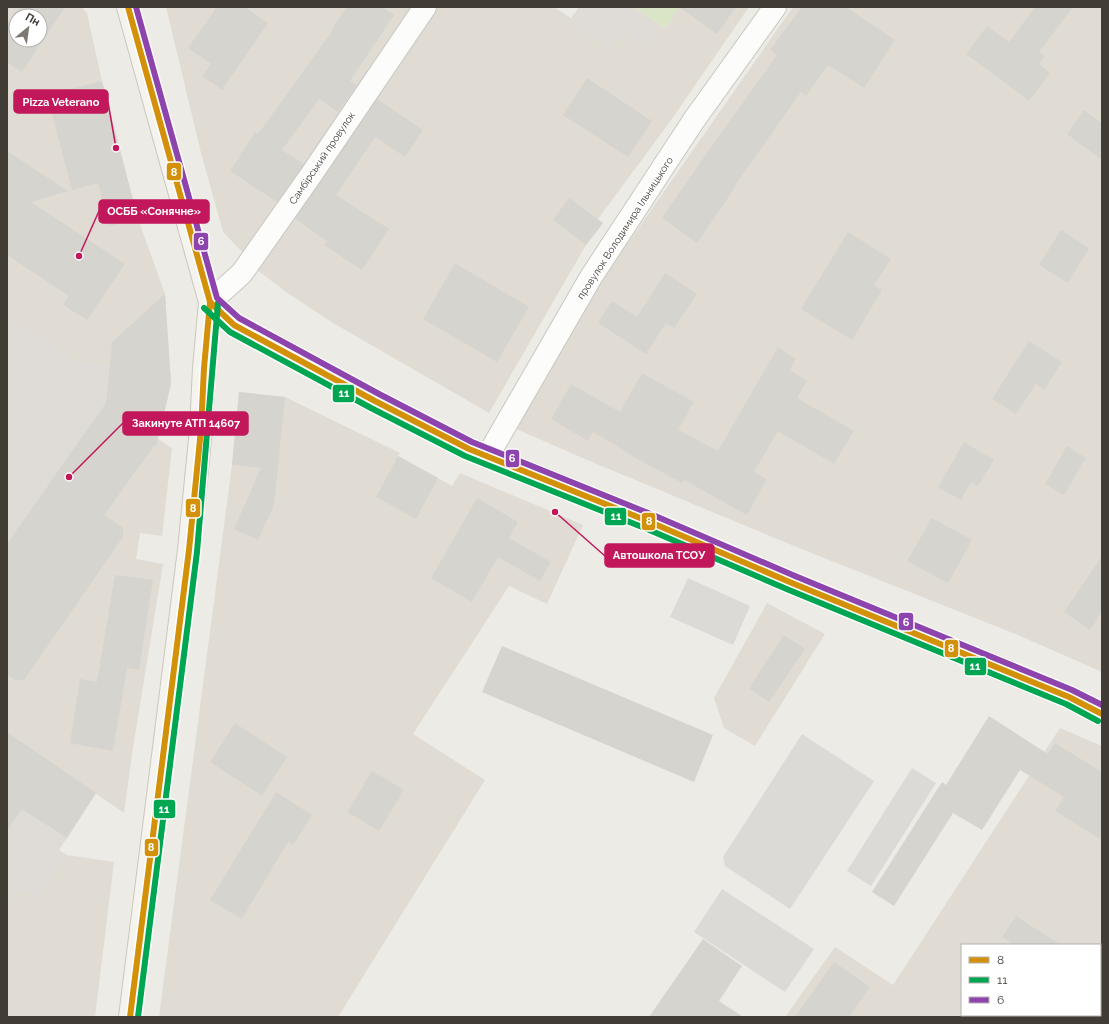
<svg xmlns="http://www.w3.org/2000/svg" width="1109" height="1024" font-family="Raleway,sans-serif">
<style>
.residential{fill:#e0dcd4;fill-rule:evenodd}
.industrial{fill:#dfdcd7}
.green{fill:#dae5c8}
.parking{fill:#dbdad6}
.building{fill:#d6d4cf;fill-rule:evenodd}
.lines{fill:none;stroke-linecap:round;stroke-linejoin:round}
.minor-casing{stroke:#c9c7c2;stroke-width:24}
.secondary-casing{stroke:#cac7be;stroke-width:24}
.minor{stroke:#fcfcfb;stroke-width:22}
.secondary{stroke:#f4f3ed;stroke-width:22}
.bus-1-casing{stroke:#fff;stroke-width:9}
.bus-2-casing{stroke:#fff;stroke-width:9}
.bus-3-casing{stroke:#fff;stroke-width:9}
.bus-1{stroke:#d3910a;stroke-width:6}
.bus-2{stroke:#00a651;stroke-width:6}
.bus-3{stroke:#8e44ad;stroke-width:6}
.labels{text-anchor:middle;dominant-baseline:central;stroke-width:3;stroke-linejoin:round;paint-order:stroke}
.street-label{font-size:10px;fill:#413c34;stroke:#fff}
.leader{fill:none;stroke:#c2185b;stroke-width:1.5}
.callout-dot{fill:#c2185b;stroke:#fff;stroke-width:1.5}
.callout{fill:#c2185b;stroke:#c2185b;stroke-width:1.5}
.callout-label{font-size:11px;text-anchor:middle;font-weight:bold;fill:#fff}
.line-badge{stroke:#fff;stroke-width:1.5}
.badge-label{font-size:11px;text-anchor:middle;font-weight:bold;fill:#fff}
</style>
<rect width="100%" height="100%" fill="#ecebe6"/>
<!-- residential -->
<g class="residential">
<path d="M7 7H82L87 13 102 81 138 219 165 294 171 384 158 439 172 448 162 536 140 533 136 559 163 564 132 754 124 813 7 732V654L106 403 110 366 77 361 7 318ZM16 16H40V40H16Z"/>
<path d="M166 7H416L245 255 223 232 201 153Z"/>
<path d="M433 7H554L571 18 579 7H633L665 28 680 7H749L669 123 598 219 603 223 586 245 489 413 333 323 286 292 256 269Z"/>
<path d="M793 7H1102V672L1018 635 799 548 592 462 516 429 600 283Z"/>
<path d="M239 392 285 397 400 453 398 456 452 486 460 473 583 525 547 604 509 586 413 734 485 780 338 1017H159L232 465Z"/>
<path d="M767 603 825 634 755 746 724 728 714 698Z"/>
<path d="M1060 728 1102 746V1017H785L835 947 893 985ZM962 945H1100V1015H962Z"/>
<path d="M67 855 114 862 95 1017H7V908L22 888 39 898Z"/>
</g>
<!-- industrial -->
<g class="industrial">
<path d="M582 7H631L660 27 647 47 624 32 611 51 570 24Z"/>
<path d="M7 318 77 361 110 366 106 403 158 439 7 654Z"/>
<path d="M7 732 96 793 59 850 67 855 39 899 22 888 7 908Z"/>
</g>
<!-- green -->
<path class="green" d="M633 7H680L665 28Z"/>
<!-- parking -->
<g class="parking">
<path d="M688 578 750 606 733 645 670 617Z"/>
<path d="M802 734 874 781 790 909 725 866 723 857Z"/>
<path d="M912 768 936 783 871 886 847 871Z"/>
<path d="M722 889 814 949 785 992 694 932Z"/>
</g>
<!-- building -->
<g class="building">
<path d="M19 7H65L22 72 7 62V25ZM16 16H40V40H16Z"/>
<path d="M217 7H245L268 23 222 90 202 76 211 64 188 48Z"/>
<path d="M347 7H381L394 15 350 81 357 85 338 112 319 99 282 150 304 164 277 202 230 171 255 132 258 134 333 30 332 29Z"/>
<path d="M679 7H736L717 34Z"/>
<path d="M802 7H846L895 40 864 88 828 65 806 96 801 92 735 185 736 186 697 243 662 218 702 160 777 55 770 50Z"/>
<path d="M1035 7H1073L1039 52 1045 56 1039 64 1050 73 1029 101 966 54 987 26 1009 42Z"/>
<path d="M587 78 652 121 628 157 563 115Z"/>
<path d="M102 81 138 219 109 226 98 183 72 190 47 95Z"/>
<path d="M377 99 423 130 405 157 375 137 336 195 389 229 362 270 324 245 327 241 295 219Z"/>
<path d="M1084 110 1102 124V160L1067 134Z"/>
<path d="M7 151 68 191 31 202 125 264 87 320 63 305 69 296 7 255Z"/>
<path d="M569 198 603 223 586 245 553 220Z"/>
<path d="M1061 230 1089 248 1068 283 1039 265Z"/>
<path d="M848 232 891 259 874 285 882 290 852 340 801 309Z"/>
<path d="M455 263 529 307 497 362 423 319Z"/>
<path d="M665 273 697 294 674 328 666 323 646 354 598 323 612 301 637 317Z"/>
<path d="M165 294 171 384 156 446H154L104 515 123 528V537L24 680H15L7 674V544L106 403 112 342Z"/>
<path d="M1029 341 1062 362 1044 390 1036 384 1016 414 992 399Z"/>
<path d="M778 347 796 359 790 370 807 381 797 398 854 431 834 464 778 431 754 472 767 479 747 515 684 480 682 483 632 456V455L593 432 588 441 551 419 571 384 620 412 642 373 694 402 678 430 718 451Z"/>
<path d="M239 392 285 397 274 505 258 540 234 529 261 468 232 465Z"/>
<path d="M964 442 994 460 978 486 971 482 961 500 938 487Z"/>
<path d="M1067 446 1086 458 1064 495 1045 484Z"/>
<path d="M398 456 438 478 416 519 376 497Z"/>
<path d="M477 498 518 522 509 538 551 562 540 581 498 557 472 602 431 578Z"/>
<path d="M932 518 972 540 948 583 907 561Z"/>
<path d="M1102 556V611L1090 630 1064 612Z"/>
<path d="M115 575 153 580 139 670 127 668 113 751 70 743 80 679 97 682Z"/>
<path d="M784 635 805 649 769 702 749 688Z"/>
<path d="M502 646 713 735 694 782 482 692Z"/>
<path d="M989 716 1048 754 1055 743 1102 772V840L1055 811 1064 797 1020 770 982 830 953 813 894 906 872 892 942 782 946 785Z"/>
<path d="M235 723 287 757 262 796 210 762Z"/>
<path d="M7 732 96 793 67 838 22 809 7 830Z"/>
<path d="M372 771 404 790 379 831 347 812Z"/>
<path d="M276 792 312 815 293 845 288 842 242 919 210 900Z"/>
<path d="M1016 916 1061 945H1015L1002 937Z"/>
<path d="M703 939 742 966 719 1001 743 1017H649Z"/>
<path d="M834 962 870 987 849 1017H795Z"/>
</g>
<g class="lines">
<!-- minor casing -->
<g class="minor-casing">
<g id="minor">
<path d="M210 302 242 273 311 175 425 7"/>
<path d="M487 457 591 277 694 120 775 7"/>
</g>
</g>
<!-- secondary casing -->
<g class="secondary-casing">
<g id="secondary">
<path d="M128 7 210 302 204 368 201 429 189 550 130 1017"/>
<path d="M210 302 234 325 286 352 375 401 469 449 650 522 792 583 1069 697 1102 714"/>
</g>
</g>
<!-- minor -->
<use href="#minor" class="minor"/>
<!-- secondary -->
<use href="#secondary" class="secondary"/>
<!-- bus-1 casing -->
<g class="bus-1-casing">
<g id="bus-1">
<path d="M128 7 210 302 204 368 201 429 189 550 130 1017"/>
<path d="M210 302 234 325 375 401 469 449 650 522 792 583 1069 697 1102 714"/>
</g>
</g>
<!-- bus-2 casing -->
<g class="bus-2-casing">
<g id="bus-2">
<path d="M204 308 230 332 371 408 465 456 647 529 789 590 1066 704 1098 721"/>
<path d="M138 1017 197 552 218 303"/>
</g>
</g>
<!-- bus-3 casing -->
<g class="bus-3-casing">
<path id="bus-3" d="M136 7 217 298 239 318 379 394 472 442 653 515 795 576 1072 690 1102 705"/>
</g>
<!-- bus-1 -->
<use href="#bus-1" class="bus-1"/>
<!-- bus-2 -->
<use href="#bus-2" class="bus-2"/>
<!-- bus-3 -->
<use href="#bus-3" class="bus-3"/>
</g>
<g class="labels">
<!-- street labels -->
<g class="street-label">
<text transform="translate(322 158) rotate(-56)">Самбірський провулок</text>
<text transform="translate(625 228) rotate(-57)">провулок Володимира Ільницького</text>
</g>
</g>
<!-- callouts -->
<path class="leader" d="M116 148L108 102M79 256L99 211M69 477L123 423M555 512L605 556"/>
<g class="callout-dot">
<circle cx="116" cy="148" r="4"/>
<circle cx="79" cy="256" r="4"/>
<circle cx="69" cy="477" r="4"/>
<circle cx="555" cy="512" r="4"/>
</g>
<g class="callout">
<rect x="14" y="90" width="94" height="23" rx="4"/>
<rect x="99" y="200" width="110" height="23" rx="4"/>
<rect x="123" y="412" width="125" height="23" rx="4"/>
<rect x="605" y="544" width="109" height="23" rx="4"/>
</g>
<g class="callout-label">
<text x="61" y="106">Pizza Veterano</text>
<text x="154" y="215">ОСББ «Сонячне»</text>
<text x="186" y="427">Закинуте АТП 14607</text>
<text x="659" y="559">Автошкола ТСОУ</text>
</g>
<g class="line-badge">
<rect x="166" y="162" width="16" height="19" rx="4" fill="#d3910a"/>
<rect x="193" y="232" width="16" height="19" rx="4" fill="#8e44ad"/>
<rect x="332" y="384" width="23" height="19" rx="4" fill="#00a651"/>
<rect x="505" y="449" width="15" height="19" rx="4" fill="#8e44ad"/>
<rect x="185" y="498" width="16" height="20" rx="4" fill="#d3910a"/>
<rect x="604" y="507" width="23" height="19" rx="4" fill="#00a651"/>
<rect x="641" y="512" width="15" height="19" rx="4" fill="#d3910a"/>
<rect x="898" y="612" width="16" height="19" rx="4" fill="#8e44ad"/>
<rect x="944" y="639" width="15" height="19" rx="4" fill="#d3910a"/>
<rect x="964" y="657" width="23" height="19" rx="4" fill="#00a651"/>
<rect x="153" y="799" width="23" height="20" rx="4" fill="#00a651"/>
<rect x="144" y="838" width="15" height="19" rx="4" fill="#d3910a"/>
</g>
<g class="badge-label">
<text x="174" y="176">8</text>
<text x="201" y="245">6</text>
<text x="344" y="397">11</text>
<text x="512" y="462">6</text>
<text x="193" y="512">8</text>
<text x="616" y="520">11</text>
<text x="649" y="525">8</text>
<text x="906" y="626">6</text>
<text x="951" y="652">8</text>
<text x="975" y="670">11</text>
<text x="164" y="813">11</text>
<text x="151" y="851">8</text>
</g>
<!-- border -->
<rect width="1109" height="1024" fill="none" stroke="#413c34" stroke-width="16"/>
<!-- legend -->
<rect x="961" y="944" width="140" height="72" fill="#ffffff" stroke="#b3b1ae"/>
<rect x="969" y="957" width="20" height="6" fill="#d3910a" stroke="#b3b1ae"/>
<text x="997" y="964" font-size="12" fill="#413c34">8</text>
<rect x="969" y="977" width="20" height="6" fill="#00a651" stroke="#b3b1ae"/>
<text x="997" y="984" font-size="12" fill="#413c34">11</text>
<rect x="969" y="997" width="20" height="6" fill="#8e44ad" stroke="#b3b1ae"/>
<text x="997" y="1004" font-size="12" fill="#413c34">6</text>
<!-- north arrow -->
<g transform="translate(28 28) rotate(29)"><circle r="19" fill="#ffffff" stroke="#b3b1ae"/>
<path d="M0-3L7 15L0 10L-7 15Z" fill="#7d7972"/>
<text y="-6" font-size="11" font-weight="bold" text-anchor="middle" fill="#413c34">Пн</text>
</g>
</svg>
